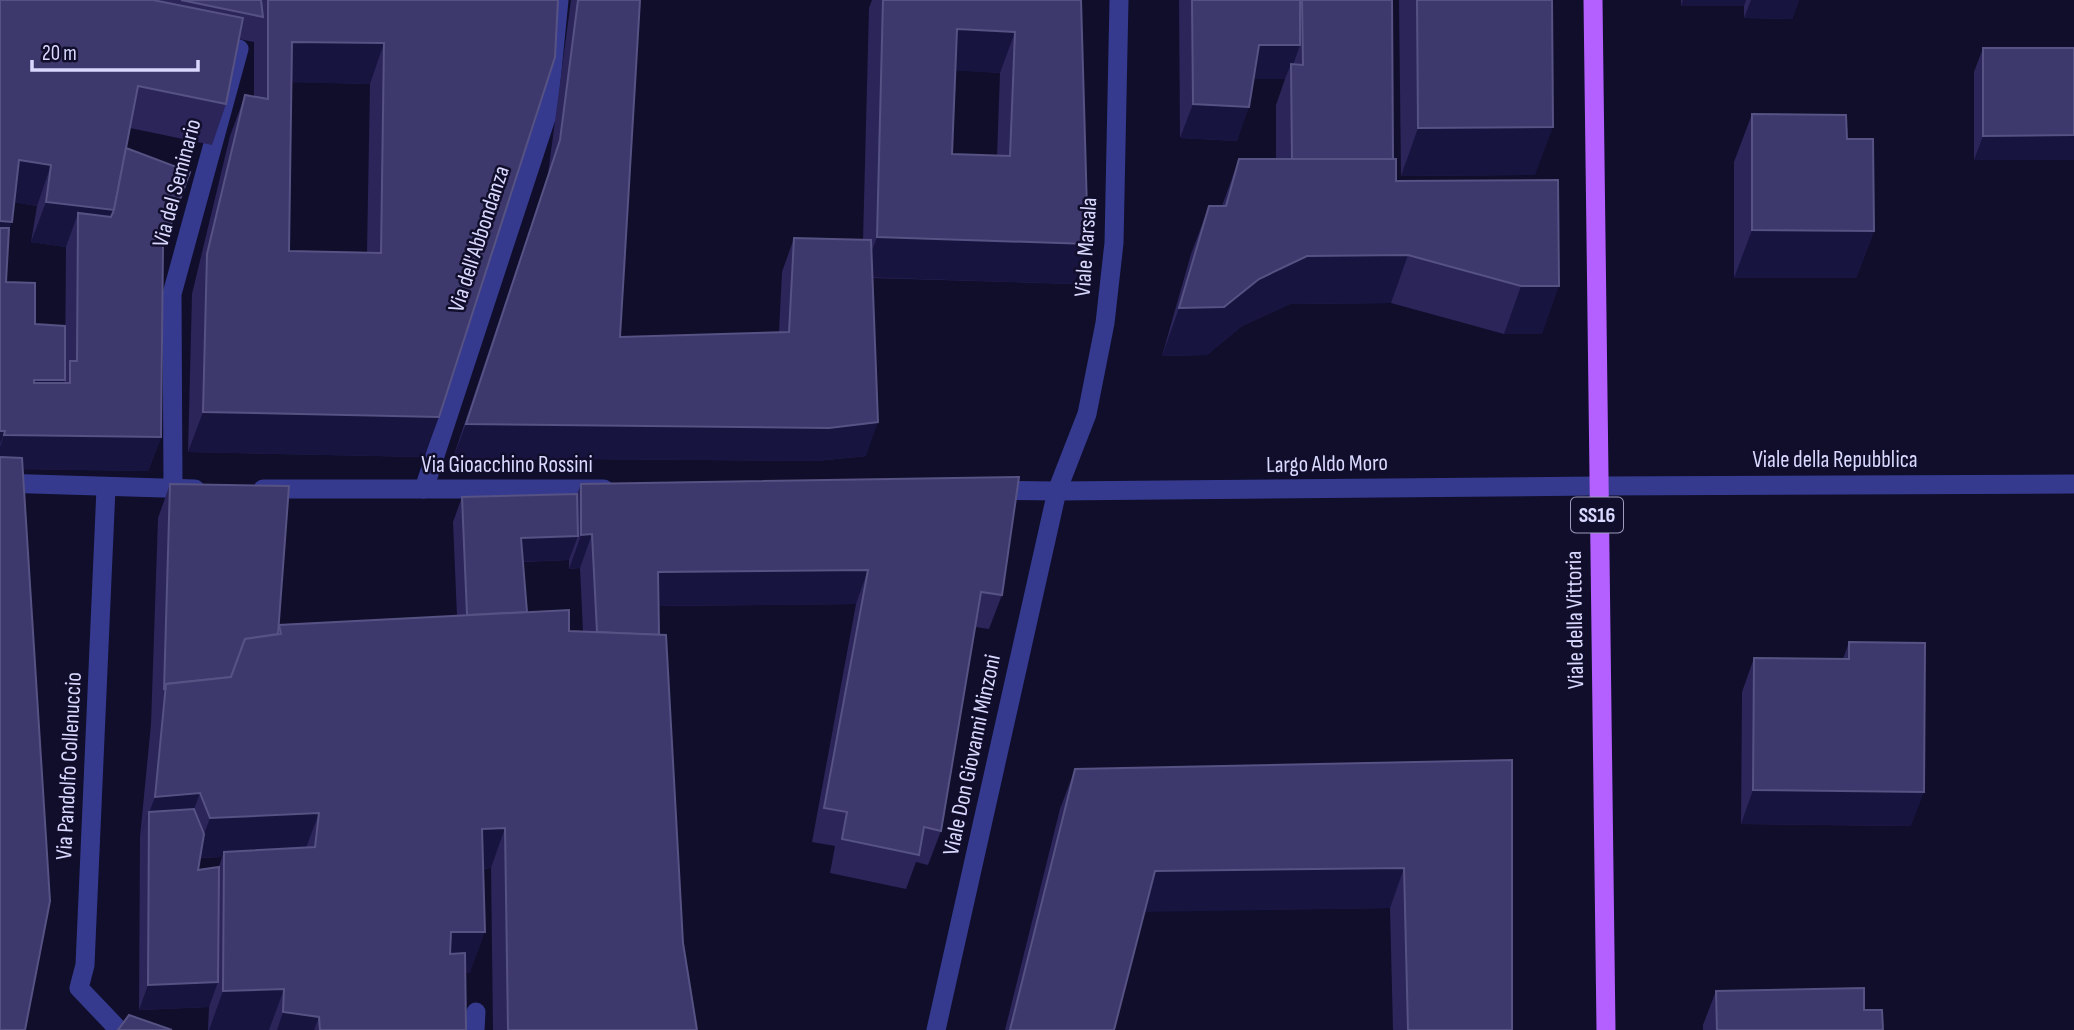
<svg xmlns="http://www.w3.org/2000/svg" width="2074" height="1030" font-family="'Sofia Sans Condensed',sans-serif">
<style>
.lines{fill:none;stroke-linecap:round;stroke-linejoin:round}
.service{stroke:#353a8e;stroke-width:19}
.pedestrian{stroke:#353a8e;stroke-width:19}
.minor{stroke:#353a8e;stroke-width:19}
.tertiary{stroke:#353a8e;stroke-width:19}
.primary{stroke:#b45fff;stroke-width:19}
.wall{fill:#2b255a;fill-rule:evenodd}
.shaded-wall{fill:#181440}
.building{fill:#3e396c;stroke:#565283;stroke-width:2;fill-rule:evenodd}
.labels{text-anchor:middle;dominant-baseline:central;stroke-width:5;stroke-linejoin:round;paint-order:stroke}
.shield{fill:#100e2b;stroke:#9d9bbf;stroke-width:2}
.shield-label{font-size:21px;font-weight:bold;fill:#d9d8ff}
.street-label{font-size:23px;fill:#d9d8ff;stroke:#100e2b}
</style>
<rect width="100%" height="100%" fill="#100e2b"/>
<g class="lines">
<!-- service -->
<path class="service" d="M173 489 172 294 239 49 213 45"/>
<!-- pedestrian -->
<g class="pedestrian">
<path d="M0 483 195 489"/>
<path d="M106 488 85 965 79 988 119 1030"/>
<path d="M263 489H604"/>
<path d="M424 489 548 112 559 0"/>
<path d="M991 490 1057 491"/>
</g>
<!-- minor -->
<g class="minor">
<path d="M1597 486 2074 484"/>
<path d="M1057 491 1087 414 1105 323 1114 243 1119 0"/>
<path d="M475 1030 476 1012"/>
</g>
<!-- tertiary -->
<path class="tertiary" d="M936 1030 1057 491 1597 486"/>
<!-- primary -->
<path class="primary" d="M1593 0 1606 1030"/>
</g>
<!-- wall -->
<g class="wall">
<path d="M0 0H558L424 457 188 452 192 294 230 136 245 95 254 97V42L239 39 226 104 212 145 130 128 126 148 163 247 161 437 148 471 23 469 0 1030ZM291 82 370 84 367 252 289 251ZM14 202 37 206 31 242 66 247 65 377 35 324 6 282 9 228Z"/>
<path d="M571 0H640L620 337 779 332 782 272 794 238 863 240 869 8 872 0H1081L1074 284 872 278 866 456 817 461 453 458 548 174ZM956 70 1000 73 997 156 952 154Z"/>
<path d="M1179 0H1392L1393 159 1396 181 1558 180 1542 334H1504L1391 303 1290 304 1242 326 1207 355 1162 356 1191 254 1209 206H1222L1239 159H1276V105L1285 79H1254L1237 141 1180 138Z"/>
<path d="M1399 0H1552L1535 175 1401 176Z"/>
<path d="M1681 0H1799L1792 19 1744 18V6H1681Z"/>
<path d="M1983 48H2074L1974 160V72Z"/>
<path d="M1752 114 1847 139 1874 231 1856 278H1734V162Z"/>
<path d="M170 484 277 632 279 625 457 616 453 522 462 497 577 494 581 484 1002 595 989 629 975 627 941 831 928 865 916 862 906 889 830 873 835 846 812 842 856 604 659 606V635L683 943 697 1030H493L491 868 483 869 470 973H465L466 1030H208L209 1007 139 1010 140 837 151 724 158 518ZM569 560V569L580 568 583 632 569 631 527 612 523 562ZM222 857 219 867 198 870 200 858Z"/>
<path d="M1849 642 1911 826 1741 824 1742 692 1754 658 1843 659Z"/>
<path d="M1512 760V1030H1393L1390 908 1145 911 1114 1030H1005L1060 809 1075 769Z"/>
<path d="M1716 991 1864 1010 1883 1030H1703V1025Z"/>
</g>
<!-- shaded-wall -->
<g class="shaded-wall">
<path d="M1683 0H1746L1744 6H1681Z"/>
<path d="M1751 0H1799L1792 19 1744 18Z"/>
<path d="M957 29 1015 32 1000 73 942 70Z"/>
<path d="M292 42 384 43 370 84 277 82Z"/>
<path d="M1259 45H1300L1291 71V64L1285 79H1247Z"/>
<path d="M1193 104 1249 107 1237 141 1180 138Z"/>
<path d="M1553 127 1535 175 1401 176 1418 128Z"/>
<path d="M2074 135V160H1974L1983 136Z"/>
<path d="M19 160 51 165 37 206 5 201Z"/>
<path d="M46 202 114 210 99 251 78 213 66 247 31 242Z"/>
<path d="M0 221 12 222 0 254Z"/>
<path d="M1752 230 1874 231 1856 278H1734Z"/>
<path d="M877 237 1088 244 1074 284 862 277Z"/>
<path d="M1408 255 1391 303 1290 304 1242 326 1207 355 1162 356 1179 308 1259 279 1307 256Z"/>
<path d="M1521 286H1559L1542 334H1504Z"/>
<path d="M34 380H65L52 414H22Z"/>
<path d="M203 412 439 417 424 457 188 452Z"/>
<path d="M878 422 866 456 817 461 453 458 466 424Z"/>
<path d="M0 431H5L0 444Z"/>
<path d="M4 435 161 437 148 471 0 469V447Z"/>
<path d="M592 534 580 568 569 569 581 535Z"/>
<path d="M578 536 569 560 512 562 521 538Z"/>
<path d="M868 570 856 604 646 606 658 572Z"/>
<path d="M1753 790 1924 792 1911 826 1741 824Z"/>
<path d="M200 793 185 834 149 812 140 837 155 797Z"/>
<path d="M319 813 304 853 224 852 222 857 195 858 210 818Z"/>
<path d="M505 828 491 868 467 869 482 829Z"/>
<path d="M1404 868 1390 908 1140 912 1155 871Z"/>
<path d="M451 932H485L470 973H436Z"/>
<path d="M218 982 209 1007 139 1010 148 985Z"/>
<path d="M284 989 269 1030H209L223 991Z"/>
<path d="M283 1012 319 1017 314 1030H277Z"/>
</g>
<!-- building -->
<g class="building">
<path d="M0 0H153L243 18 226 104 138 86 114 210 46 202 51 165 19 160 12 222 0 221Z"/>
<path d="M181 0H261L263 17Z"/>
<path d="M268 0H558L555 57 439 417 203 412 207 254 245 95 268 99ZM292 42 384 43 381 253 289 251Z"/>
<path d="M578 0H640L620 337 789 332 794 238 871 240 878 422 829 428 466 424 560 140Z"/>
<path d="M883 0H1081L1088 244 877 237ZM957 29 1015 32 1010 156 952 154Z"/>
<path d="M1192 0H1300V45H1259L1249 107 1193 104Z"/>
<path d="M1302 0H1392L1393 159H1292L1291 64 1303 65Z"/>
<path d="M1417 0H1552L1553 127 1418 128Z"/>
<path d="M1983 48H2074V135L1983 136Z"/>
<path d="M1752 114 1846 115 1847 139H1873L1874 231 1752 230Z"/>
<path d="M126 148 190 172 163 246 161 437 4 435 5 431H0V228H9L6 282 35 283V324L65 326V380H34V383H70V361H77L78 213 111 217 114 210Z"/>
<path d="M1239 159H1396V181L1558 180 1559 286H1521L1408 255 1307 256 1259 279 1224 307 1179 308 1209 206H1226Z"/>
<path d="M0 457 22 458 50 901 25 1030H0Z"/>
<path d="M1019 477 1002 595 981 592 941 831 924 827 919 855 842 839 847 812 824 808 868 570 658 572 659 635 597 632 592 534 581 535V484Z"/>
<path d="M170 484 289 486 278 634 245 639 231 677 166 684 164 690Z"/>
<path d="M577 494 578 536 521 538 527 612 467 615 462 497Z"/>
<path d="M569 610V631L666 635 683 943 697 1030H508L505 828 482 829 485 932H451L450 954 465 953 466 1030H320L319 1017 283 1012 284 989 223 991 224 852 315 847 319 813 210 818 200 793 155 797 166 684 231 677 245 639 281 634 279 625Z"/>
<path d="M1849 642 1925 643 1924 792 1753 790 1754 658 1849 659Z"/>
<path d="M1512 760V1030H1408L1404 868 1155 871 1114 1030H1010L1075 769Z"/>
<path d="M194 809 204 834 198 870 219 867 218 982 148 985 149 812Z"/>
<path d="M1864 988V1010H1882L1883 1030H1717L1716 991Z"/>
<path d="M129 1015 172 1030H118Z"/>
</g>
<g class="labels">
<!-- shield labels -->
<rect class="shield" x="1571" y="497.5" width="52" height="35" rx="5"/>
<g class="shield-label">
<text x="1597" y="515">SS16</text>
</g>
<!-- street labels -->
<g class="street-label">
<text transform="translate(177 183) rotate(-75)">Via del Seminario</text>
<text transform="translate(479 239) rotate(-72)">Via dell'Abbondanza</text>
<text transform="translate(1086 247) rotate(-86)">Viale Marsala</text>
<text x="1835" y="460">Viale della Repubblica</text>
<text transform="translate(1327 464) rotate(-1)">Largo Aldo Moro</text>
<text x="507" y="465">Via Gioacchino Rossini</text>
<text transform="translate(1575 620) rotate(-91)">Viale della Vittoria</text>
<text transform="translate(972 755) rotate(-78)">Viale Don Giovanni Minzoni</text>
<text transform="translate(69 766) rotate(-87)">Via Pandolfo Collenuccio</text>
</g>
</g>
<!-- scale -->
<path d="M32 60v10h166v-10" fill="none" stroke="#d9d8ff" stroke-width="3.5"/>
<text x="42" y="60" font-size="21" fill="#d9d8ff" stroke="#100e2b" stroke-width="5" paint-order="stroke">20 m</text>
</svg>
